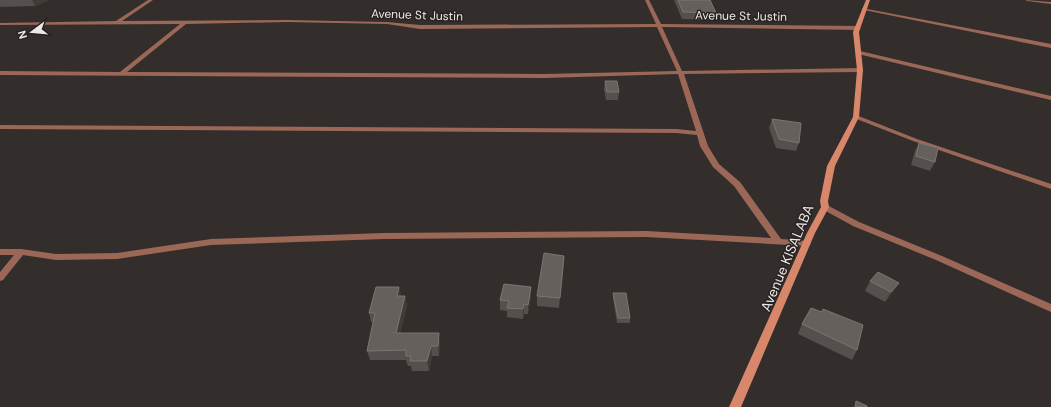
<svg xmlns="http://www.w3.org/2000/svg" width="1051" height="407" font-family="'DM Sans',sans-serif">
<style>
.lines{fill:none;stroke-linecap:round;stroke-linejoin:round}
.street{fill:#9b6857;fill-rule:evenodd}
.secondary{fill:#d8876b;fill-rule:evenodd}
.wall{fill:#554f4d}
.shaded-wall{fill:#413b38}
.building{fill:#66605d;stroke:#7b7573}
.labels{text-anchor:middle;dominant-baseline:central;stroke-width:3;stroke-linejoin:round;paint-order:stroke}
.far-street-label{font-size:12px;fill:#ece8e7;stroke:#292321}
.street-label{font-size:14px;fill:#ece8e7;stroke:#292321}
</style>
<rect width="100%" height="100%" fill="#332d2b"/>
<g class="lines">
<!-- street -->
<g class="street">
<path d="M148 0H153L122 21 287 20 387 22 420 25 656 24 645 0H649L661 24 858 26 861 28 858 30 662 27 682 71 860 68 863 70 860 72 684 74 708 146 719 164 740 182 781 239 810 241 811 243 810 245 807 246 646 237 384 239 211 245 117 259 56 260 23 255 3 280 0 281V272L14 255H0V249H21L56 254 117 253 211 239 384 233 646 231 771 238 734 186 713 167 700 146 697 135 676 133 0 129V125L676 129 696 131 678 74 544 78 0 75V71L120 72 180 24 0 25V23L116 21ZM287 22 387 24 420 29 657 27 677 71 544 74 127 72 186 24Z"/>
<path d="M1025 0 1051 2V4L1027 1Z"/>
<path d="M862 8 1051 44V48L864 10 862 9Z"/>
<path d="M860 51 1051 96V100L858 54 857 53Z"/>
<path d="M856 115 917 139 1051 184V189L913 141 854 118V116Z"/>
<path d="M825 204 859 222 942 256 1051 304V312L936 260 853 226 822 209 821 207Z"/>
</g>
<!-- secondary -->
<path class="secondary" d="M866 0H870L859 32 863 70 859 117 835 166 828 201 829 207 815 233 741 407H729L807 233 821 207 820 201 827 166 853 117 857 70 853 32Z"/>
</g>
<!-- wall -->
<g class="wall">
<path d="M0 0H49L35 6 0 7Z"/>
<path d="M674 0H710L716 13 715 20 682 19Z"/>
<path d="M605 81 619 92 618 100H606L604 89Z"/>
<path d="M772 119 799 143 796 151 776 148 769 128Z"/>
<path d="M919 143 935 162 930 171 911 165 915 151Z"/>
<path d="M564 256 559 308 537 306V296Z"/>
<path d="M870 281 893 292 885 302 865 291Z"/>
<path d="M399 287 401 296H405L407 306 400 333 440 343 439 356H432L429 371H412L411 366H408L406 360H370L367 351 373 322H371L369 313Z"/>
<path d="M531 287V297L528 314H524L523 319 507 317V311L500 310V300Z"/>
<path d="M613 293 630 318V323H617L613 298Z"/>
<path d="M823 309 857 350 852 360 798 334 802 324 821 312Z"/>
</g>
<!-- shaded-wall -->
<g class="shaded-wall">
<path d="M32 0H49L35 6Z"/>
<path d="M564 256V265L559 308 560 298Z"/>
<path d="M899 283 893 292 885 302 891 292Z"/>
<path d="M399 287 401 296H397Z"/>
<path d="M531 287V297L528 314V305Z"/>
<path d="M405 296 407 306 398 343 396 333Z"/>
<path d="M524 304V314L523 319V309Z"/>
<path d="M439 333 440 343 439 356 438 346Z"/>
<path d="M431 346 432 356 429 371 427 361Z"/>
</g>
<!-- building -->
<g class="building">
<path d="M678 0H710L716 13 683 12Z"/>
<path d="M605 81H617L619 92H607Z"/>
<path d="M772 119 801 123 799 143 779 139Z"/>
<path d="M919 143 938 148 935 162 916 156Z"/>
<path d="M544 253 564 256 560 298 537 296Z"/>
<path d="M878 272 899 283 891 292 870 281Z"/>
<path d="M504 284 531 287 528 305 524 304 523 309 507 308 509 301 500 300Z"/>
<path d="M376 287H399L397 296H405L396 333H439L438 346H431L427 361H410L411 356H406V350L367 351 375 313H369Z"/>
<path d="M613 293H626L630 318H618Z"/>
<path d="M811 308 822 312 823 309 863 325 857 350 802 324Z"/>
<path d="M856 401 867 406V407H855Z"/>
</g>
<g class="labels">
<!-- far-street labels -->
<g class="far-street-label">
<text transform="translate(417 15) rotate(2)">Avenue St Justin</text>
<text transform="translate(741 16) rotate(1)">Avenue St Justin</text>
</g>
<!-- street labels -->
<g class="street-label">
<text transform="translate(787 258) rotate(-67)">Avenue KISALABA</text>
</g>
</g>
<!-- north arrow -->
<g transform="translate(32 32) rotate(254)" stroke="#292321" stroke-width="3" paint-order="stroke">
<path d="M0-3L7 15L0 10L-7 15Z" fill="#ece8e7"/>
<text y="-6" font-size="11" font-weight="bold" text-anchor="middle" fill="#ece8e7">N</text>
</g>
</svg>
